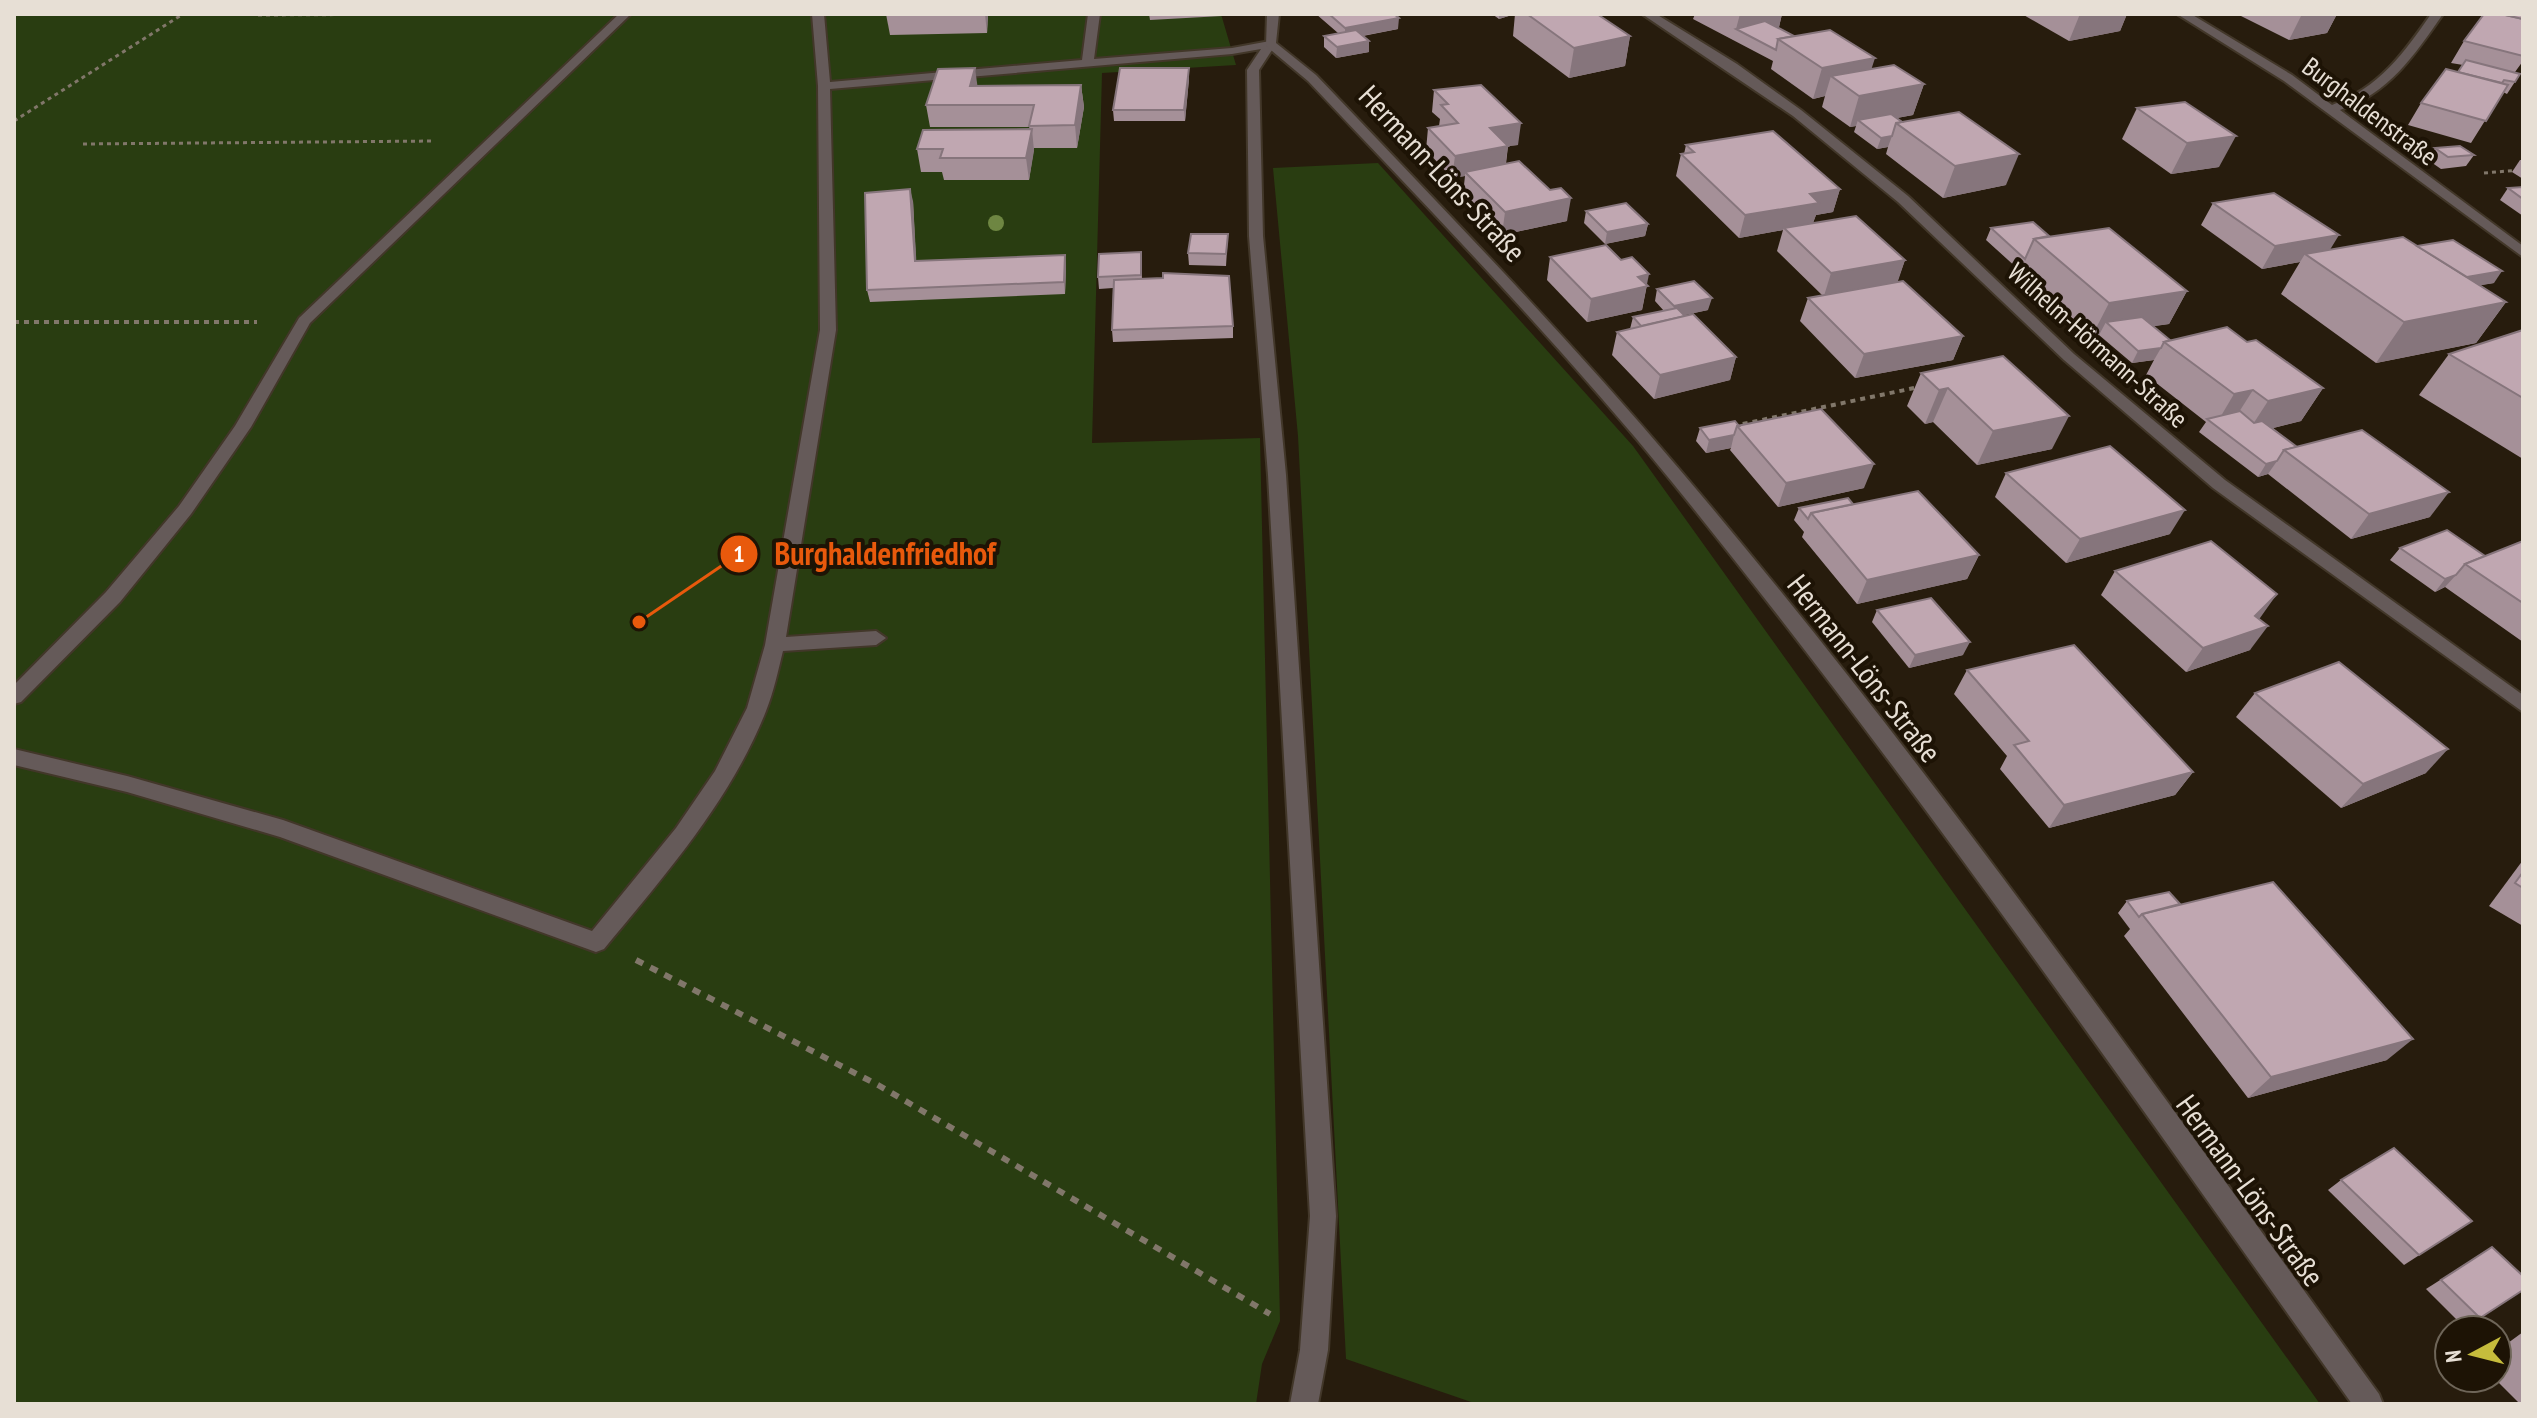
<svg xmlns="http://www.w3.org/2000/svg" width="2537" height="1418" font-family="'PT Sans Narrow',sans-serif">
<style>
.green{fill:#293d11}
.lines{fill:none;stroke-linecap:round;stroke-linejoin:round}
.service-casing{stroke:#423729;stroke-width:4}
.minor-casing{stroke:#423729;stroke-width:4}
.path-far2{stroke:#81776a;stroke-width:3;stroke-dasharray:4 4;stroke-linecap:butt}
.path-far1{stroke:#81776a;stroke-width:4;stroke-dasharray:5 5;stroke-linecap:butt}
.path{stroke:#81776a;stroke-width:6;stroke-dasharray:8 8;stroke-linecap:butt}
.service{fill:#655a59;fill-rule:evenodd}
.minor{fill:#655a59;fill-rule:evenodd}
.tree{fill:#6e8642}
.wall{fill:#a59098}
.shaded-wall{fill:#86757c}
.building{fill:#c0a7b1;stroke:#86757c;stroke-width:2}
.labels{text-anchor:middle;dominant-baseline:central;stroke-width:8;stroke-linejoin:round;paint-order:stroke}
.far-street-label{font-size:26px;fill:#e7dfd5;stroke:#1d1305}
.street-label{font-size:30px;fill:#e7dfd5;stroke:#1d1305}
.leader{fill:none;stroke:#e8590c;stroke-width:3}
.callout-dot{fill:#e8590c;stroke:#1d1305;stroke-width:3}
.mark-label{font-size:24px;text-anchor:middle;font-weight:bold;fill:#fff}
.callout-label{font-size:32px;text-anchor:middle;font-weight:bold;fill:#e8590c;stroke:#1d1305;stroke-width:8;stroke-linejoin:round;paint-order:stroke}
</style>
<rect width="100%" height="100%" fill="#271c0d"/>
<!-- green -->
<g class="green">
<path d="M14 14H1221L1236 65 1102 73 1092 443 1260 438 1280 1321 1262 1364 1256 1404H14Z"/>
<path d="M1378 163 1633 446 2320 1404H1477L1346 1359 1298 436 1273 168Z"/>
</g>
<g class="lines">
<!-- service casing -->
<g class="service-casing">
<g id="service">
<path d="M619 14H631L310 323 251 427 191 514 120 602 21 702 14 704V685L106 592 179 506 235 426 299 318Z"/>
<path d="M812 14H824L830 82 1082 60 1088 14H1100L1094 59 1232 48 1270 41 1276 44 1259 70 1263 236 1286 475 1336 1216 1328 1350 1318 1404H1290L1300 1350 1310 1216 1268 475 1249 236 1247 70 1261 49 1232 54 830 89 836 330 786 637 876 631 886 638 876 645 783 651C778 671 774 691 766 711 731 800 665 875 604 949L596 952 280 837 127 792 14 765V749L127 776 283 820 592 931 676 828 715 771 747 708 765 645 820 330 818 86Z"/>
</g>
</g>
<!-- minor casing -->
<g class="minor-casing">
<g id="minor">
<path d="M1267 14H1279L1276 43 1316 75C1440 205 1564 333 1680 470 1930 764 2152 1082 2379 1394L2383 1404H2352C2130 1093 1913 779 1672 482 1558 342 1432 212 1308 81L1266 46Z"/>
<path d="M1642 14H1656L1737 64 1801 110 1908 196 2074 354 2225 480 2523 695V712L2213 488 2064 360 1898 202 1793 116Z"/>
<path d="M2177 14H2191L2292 75 2332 105C2379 88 2404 53 2431 14H2443C2414 56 2389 93 2340 110L2523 246V257L2284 81Z"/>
</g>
</g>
<!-- path-far2 -->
<g class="path-far2">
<path d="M258 15 459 14"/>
<path d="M14 121 183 14"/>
<path d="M83 144 434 141"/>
<path d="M2484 173 2520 170 2523 166"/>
</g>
<!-- path-far1 -->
<g class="path-far1">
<path d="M14 322H257"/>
<path d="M1733 426 1919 387"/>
</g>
<!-- path -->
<path class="path" d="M636 960 878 1085 1270 1314"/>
<!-- service -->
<use href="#service" class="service"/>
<!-- minor -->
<use href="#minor" class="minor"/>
</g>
<!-- trees -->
<circle class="tree" cx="996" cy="223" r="8"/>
<!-- wall -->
<g class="wall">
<path d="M886 14H988L987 33 890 35Z"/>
<path d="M1149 14H1221L1222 16 1150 20Z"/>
<path d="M1316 14H1394L1398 29 1363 36 1369 41V52L1336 58 1324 47V36L1338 33Z"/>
<path d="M1492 14H1597L1630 36 1625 66 1569 78 1513 36 1515 14 1499 19Z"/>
<path d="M1695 14H1782L1779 27H1777L1794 36 1871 69 1924 84 1913 115 1897 118 2006 185 1943 198 1886 154 1888 147 1877 149 1854 132 1856 126 1850 127 1822 107 1825 96 1813 99 1771 69 1773 61 1693 19Z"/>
<path d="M2022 14H2127L2120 31 2069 41Z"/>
<path d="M2237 14H2337L2327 33 2289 40Z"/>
<path d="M2523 14V61L2515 72 2520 74 2507 94 2503 92 2471 143 2408 125 2421 103 2458 72 2463 65 2451 63 2464 41Z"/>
<path d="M1189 79 1185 121H1114L1113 110Z"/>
<path d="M1081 85 1084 107 1077 148H1034L1029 180H944L942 172H921L917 149 1030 129 1029 127H930L926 105 977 86Z"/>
<path d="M1434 90 1518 145 1508 146 1506 164 1567 221 1502 235 1463 194 1465 176 1452 178 1426 150 1428 128 1439 126 1440 119 1432 112Z"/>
<path d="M2185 102 2219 167 2171 174 2122 139 2137 108Z"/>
<path d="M1686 145 1840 189 1833 212 1816 215 1813 223 1905 260 1897 282 1963 336 1953 360 1855 378 1800 321 1808 298 1822 295 1777 251 1783 230 1739 238 1676 176 1681 154H1684Z"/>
<path d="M2435 148 2474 155 2466 166 2441 169 2428 160Z"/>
<path d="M2520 160H2523V179L2512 172Z"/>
<path d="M2523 187V216L2500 200 2508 188Z"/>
<path d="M913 201 916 261 1065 255 1066 267 1065 294 870 302 867 290Z"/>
<path d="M2213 203 2330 250 2417 246 2494 283 2480 285 2506 302 2476 343 2376 363 2281 294 2300 262 2262 269 2201 225Z"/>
<path d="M1586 211 1648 224 1645 236 1605 244 1584 223Z"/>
<path d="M1991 228 2049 236 2187 291 2169 324 2153 326 2170 340 2247 342 2323 388 2301 421 2273 428 2297 447 2430 517 2351 539 2268 474 2258 477 2199 432 2206 422 2146 375 2154 360 2132 363 2099 335 2092 336 1986 240Z"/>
<path d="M1228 234 1226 266 1189 265 1188 253Z"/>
<path d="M1141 252 1142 279 1233 326V338L1113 342 1112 330 1113 288 1099 289 1098 277Z"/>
<path d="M1550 257 1647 285 1642 310 1587 322 1547 280Z"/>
<path d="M1657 289 1708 310 1684 315 1736 357 1730 380 1654 399 1612 355 1617 332 1630 329 1633 317 1664 311 1655 301Z"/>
<path d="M2523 330V459L2419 395 2449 354Z"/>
<path d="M1921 373 2052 449 1977 465 1933 422 1925 424 1907 406Z"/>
<path d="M1739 426 1864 488 1778 507 1730 450 1731 448 1706 453 1696 441 1700 428Z"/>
<path d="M2006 473 2170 534 2066 563 1995 497Z"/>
<path d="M1853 504 1979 555 1967 579 1857 604 1802 537 1804 532 1794 520 1799 508Z"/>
<path d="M2523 541V642L2445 587 2435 592 2390 560 2400 548 2485 556Z"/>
<path d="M2115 571 2259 619 2250 650 2186 672 2101 595Z"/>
<path d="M1877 610 1963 655 1909 668 1872 622Z"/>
<path d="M1967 670 2193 772 2175 795 2049 828 2000 769 2007 756 1954 694Z"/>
<path d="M2255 693 2426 773 2341 808 2236 717Z"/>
<path d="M2523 860V926L2489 906Z"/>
<path d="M2127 901 2180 904 2387 1060 2248 1098 2124 936 2130 929 2118 913Z"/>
<path d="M2341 1180 2472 1221 2404 1265 2328 1190Z"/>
<path d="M2492 1247 2480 1318 2464 1327 2426 1289Z"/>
<path d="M2523 1332V1404H2520L2494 1378H2497V1351Z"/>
</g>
<!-- shaded-wall -->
<g class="shaded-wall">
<path d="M985 14H988L987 33Z"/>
<path d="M1499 14H1515L1499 19Z"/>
<path d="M1740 14H1782L1779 27 1748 36 1736 29Z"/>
<path d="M2080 14H2127L2120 31 2069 41Z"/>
<path d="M2302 14H2337L2327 33 2289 40Z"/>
<path d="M1399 18 1398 29 1345 39V28Z"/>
<path d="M1630 36 1625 66 1569 78 1574 48Z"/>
<path d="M1369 41V52L1336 58 1337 47Z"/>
<path d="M1875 58 1865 89 1831 76 1825 96 1813 99 1822 68Z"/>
<path d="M975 68 978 90 970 86Z"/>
<path d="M1189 68V79L1185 121 1184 110Z"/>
<path d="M1924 84 1913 115 1864 124 1858 120 1856 126 1850 127 1859 96Z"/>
<path d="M1081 85 1084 107 1077 148 1075 125Z"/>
<path d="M1521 123 1518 145 1508 146 1505 168 1465 172V176L1452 178 1455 156 1490 128Z"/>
<path d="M1032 129 1034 151 1029 180 1026 158Z"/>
<path d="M1892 136 1888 147 1877 149 1881 138Z"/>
<path d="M2236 136 2219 167 2171 174 2187 143Z"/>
<path d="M2019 154 2006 185 1943 198 1955 166Z"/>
<path d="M910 189 913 201 917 273 915 261Z"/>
<path d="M1840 189 1833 212 1816 215 1812 225 1784 228 1783 230 1739 238 1745 215 1810 194Z"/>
<path d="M1571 198 1567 221 1502 235 1505 212Z"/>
<path d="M1648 224 1645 236 1605 244 1607 232Z"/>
<path d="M2339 235 2325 258 2305 254 2300 262 2262 269 2275 246Z"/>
<path d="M1065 255 1066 267 1065 294 1064 282Z"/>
<path d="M1905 260 1897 284 1824 296 1831 273Z"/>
<path d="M2502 271 2494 283 2449 291 2457 278Z"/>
<path d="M1649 274 1642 310 1587 322 1591 299 1638 277Z"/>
<path d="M2187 291 2169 324 2116 332 2106 322 2099 335 2092 336 2109 303Z"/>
<path d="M1712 298 1708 310 1672 318 1674 306Z"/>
<path d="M2506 302 2476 343 2376 363 2404 322Z"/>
<path d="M1963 336 1953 360 1855 378 1864 354Z"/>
<path d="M2161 348 2154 360 2132 363 2138 351Z"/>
<path d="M1736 357 1730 380 1654 399 1660 375Z"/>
<path d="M1948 388 1933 422 1925 424 1939 390Z"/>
<path d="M2323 388 2301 421 2246 435 2268 401Z"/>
<path d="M2253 390 2232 423 2215 426 2234 394Z"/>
<path d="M2069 416 2052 449 1977 465 1993 431Z"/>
<path d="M1734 435 1731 448 1706 453 1709 440Z"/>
<path d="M2277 461 2268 474 2258 477 2266 464Z"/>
<path d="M1874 464 1864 488 1778 507 1786 483Z"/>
<path d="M2449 492 2430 517 2351 539 2369 514Z"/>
<path d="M2185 510 2170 534 2066 563 2080 539Z"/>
<path d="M1979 555 1967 579 1857 604 1867 580Z"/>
<path d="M2456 575 2445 587 2435 592 2445 579Z"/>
<path d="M2277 594 2260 618 2244 634 2268 626 2250 650 2186 672 2203 648 2255 616Z"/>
<path d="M1970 642 1963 655 1909 668 1915 655Z"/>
<path d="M2448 749 2426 773 2341 808 2363 784Z"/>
<path d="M2193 772 2175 795 2049 828 2064 805Z"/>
<path d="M2413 1039 2387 1060 2248 1098 2271 1077Z"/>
</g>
<!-- building -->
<g class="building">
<path d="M1329 14H1394L1399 18 1345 28Z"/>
<path d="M1527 14H1597L1630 36 1574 48Z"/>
<path d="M2484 14H2501L2523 19V56L2464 41Z"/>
<path d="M2501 14H2523V19Z"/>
<path d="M1765 21 1794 36 1778 39 1776 50 1736 29Z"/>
<path d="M1356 30 1369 41 1337 47 1324 36Z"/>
<path d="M1830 30 1875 58 1822 68 1778 39Z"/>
<path d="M2466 60 2520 74 2515 82 2504 80 2502 83 2458 72Z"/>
<path d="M1894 65 1924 84 1859 96 1831 76Z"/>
<path d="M975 68 970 86 1081 85 1075 125 1029 126 1034 105H926L938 69Z"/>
<path d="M1120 68H1189L1184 110H1113Z"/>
<path d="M2446 69 2508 85 2486 121 2421 103Z"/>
<path d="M1481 85 1521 123 1490 128 1508 146 1455 156 1428 128 1458 123 1441 105 1448 104 1434 90Z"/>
<path d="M2185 102 2236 136 2187 143 2137 108Z"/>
<path d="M1959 112 2019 154 1955 166 1896 123Z"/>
<path d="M1891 114 1902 122 1896 123 1892 136 1881 138 1858 120Z"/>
<path d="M1032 129 1026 158H940L943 149H917L923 130Z"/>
<path d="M1773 131 1840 189 1810 194 1819 203 1745 215 1681 154 1694 152 1686 145Z"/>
<path d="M2460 146 2474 155 2448 157 2435 148Z"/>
<path d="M1519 161 1550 190 1561 188 1571 198 1505 212 1465 172Z"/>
<path d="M2523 187V199L2508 188Z"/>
<path d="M910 189 915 261 1065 255 1064 282 867 290 865 193Z"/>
<path d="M2274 193 2339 235 2275 246 2213 203Z"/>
<path d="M1626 203 1648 224 1607 232 1586 211Z"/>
<path d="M1856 216 1905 260 1831 273 1784 228Z"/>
<path d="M2033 222 2049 236 2034 239 2025 259 1991 228Z"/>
<path d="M2109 228 2187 291 2109 303 2034 239Z"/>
<path d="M1191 234H1228L1226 254 1188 253Z"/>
<path d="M2403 237 2506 302 2404 322 2305 254Z"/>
<path d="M2453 240 2502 271 2467 277 2417 246Z"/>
<path d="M1606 245 1621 260 1632 257 1649 274 1638 277 1648 286 1591 299 1550 257Z"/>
<path d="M1141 252V275L1098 277 1099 254Z"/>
<path d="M1163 273 1229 276 1233 326 1112 330 1114 280 1163 278Z"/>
<path d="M1694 281 1712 298 1674 306 1657 289Z"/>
<path d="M1903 281 1963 336 1864 354 1808 298Z"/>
<path d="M1677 308 1685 316 1641 326 1633 317Z"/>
<path d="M1693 314 1736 357 1660 375 1617 332Z"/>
<path d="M2142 317 2170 340 2164 342 2161 348 2138 351 2106 322Z"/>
<path d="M2227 327 2247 342 2256 340 2323 388 2268 401 2253 390 2234 394 2164 342Z"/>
<path d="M2523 330V398L2449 354Z"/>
<path d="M2003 356 2069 416 1993 431 1948 388 1939 390 1921 373Z"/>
<path d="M1821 409 1874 464 1786 483 1737 426Z"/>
<path d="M2240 411 2254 423 2262 421 2297 447 2284 450 2277 461 2266 464 2207 419Z"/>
<path d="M1735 421 1739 426H1737L1734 435 1709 440 1700 428Z"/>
<path d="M2362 430 2449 492 2369 514 2284 450Z"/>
<path d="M2110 446 2185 510 2080 539 2006 473Z"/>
<path d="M1918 491 1979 555 1867 580 1811 513Z"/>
<path d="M1848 498 1853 504 1811 513 1808 519 1799 508Z"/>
<path d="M2447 530 2485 556 2465 564 2456 575 2445 579 2400 548Z"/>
<path d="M2211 541 2277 594 2255 616 2268 626 2203 648 2115 571Z"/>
<path d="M2523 541V603L2465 564Z"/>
<path d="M1931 598 1970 642 1915 655 1877 610Z"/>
<path d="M2074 645 2193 772 2064 805 2014 745 2029 741 1967 670Z"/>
<path d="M2339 662 2448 749 2363 784 2255 693Z"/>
<path d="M2523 872V888L2515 883Z"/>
<path d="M2273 882 2413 1039 2271 1077 2142 914Z"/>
<path d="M2169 892 2180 904 2142 914 2139 917 2127 901Z"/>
<path d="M2394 1148 2472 1221 2419 1255 2341 1180Z"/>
<path d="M2492 1247 2523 1276V1290L2480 1318 2441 1280Z"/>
</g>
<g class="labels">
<!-- far-street labels -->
<g class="far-street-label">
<text transform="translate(2370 111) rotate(37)">Burghaldenstraße</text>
<text transform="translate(2098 345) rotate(42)">Wilhelm-Hörmann-Straße</text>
</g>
<!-- street labels -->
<g class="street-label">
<text transform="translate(1443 173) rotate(47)">Hermann-Löns-Straße</text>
<text transform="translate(1865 668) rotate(52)">Hermann-Löns-Straße</text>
<text transform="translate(2251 1190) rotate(54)">Hermann-Löns-Straße</text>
</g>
</g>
<!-- callouts -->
<path class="leader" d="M639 622L739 554"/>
<g class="callout-dot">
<circle cx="639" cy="622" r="8"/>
<circle cx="739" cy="554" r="20"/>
</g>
<g class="mark-label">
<text x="739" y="562">1</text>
</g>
<g class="callout-label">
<text x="885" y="565">Burghaldenfriedhof</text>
</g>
<!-- border -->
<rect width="2537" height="1418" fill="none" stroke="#e7dfd5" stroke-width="32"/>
<!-- north arrow -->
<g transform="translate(2473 1354) rotate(263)"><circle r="38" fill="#1d1305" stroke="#6e6558" stroke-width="2"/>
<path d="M0-6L14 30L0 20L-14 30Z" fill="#c6bc3c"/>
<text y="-12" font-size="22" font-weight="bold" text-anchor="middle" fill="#e7dfd5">N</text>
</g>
</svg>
